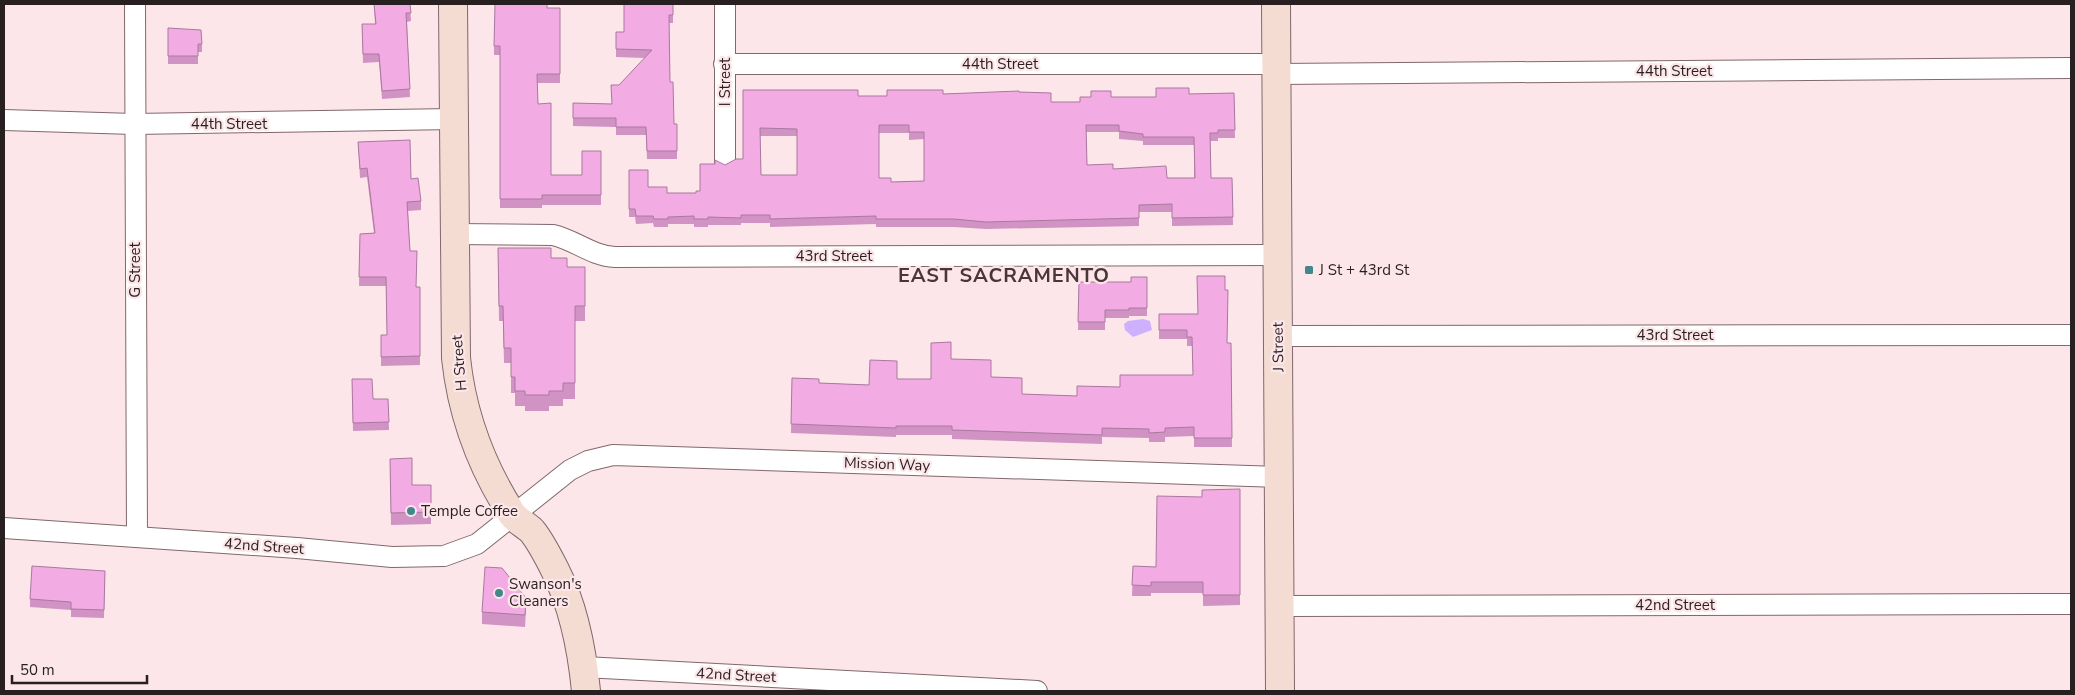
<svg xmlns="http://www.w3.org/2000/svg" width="2075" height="695" font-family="'Nunito Sans',sans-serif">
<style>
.water{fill:#ceb1fe}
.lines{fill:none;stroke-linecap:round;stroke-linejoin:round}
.minor-casing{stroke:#80686c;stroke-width:22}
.secondary-casing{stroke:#80686c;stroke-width:30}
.minor{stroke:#fff;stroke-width:20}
.secondary{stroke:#f4dcd2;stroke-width:28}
.wall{fill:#d193c3;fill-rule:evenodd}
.building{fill:#f3abe3;stroke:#aa789f;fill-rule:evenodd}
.poi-dot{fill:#40888c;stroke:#fce6e9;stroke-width:2}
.labels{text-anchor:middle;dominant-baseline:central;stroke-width:4.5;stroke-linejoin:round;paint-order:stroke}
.street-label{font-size:15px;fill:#281f20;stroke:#fce6e9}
.poi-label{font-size:15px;fill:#281f20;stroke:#fce6e9;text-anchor:start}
.district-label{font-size:20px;font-weight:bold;letter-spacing:1px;fill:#4a3538;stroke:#fce6e9}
</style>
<rect width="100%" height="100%" fill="#fce6e9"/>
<!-- water -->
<path class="water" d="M1143 319 1150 321 1152 330 1133 337 1125 330 1124 324 1128 321Z"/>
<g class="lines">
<!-- minor casing -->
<g class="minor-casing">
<g id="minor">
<path d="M135 4 137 537"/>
<path d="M724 64H1276"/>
<path d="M1277 74 2071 68"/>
<path d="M4 120 134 124 454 119"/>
<path d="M725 161V4"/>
<path d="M454 234 553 235C575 240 592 256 615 257L1277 255"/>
<path d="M1278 336 2071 335"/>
<path d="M4 528 297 548 392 557 444 556 477 544 570 470 588 461 613 455 1279 477"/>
<path d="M1280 606 2071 604"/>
<path d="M584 667 1037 691"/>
</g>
</g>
<!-- secondary casing -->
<g class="secondary-casing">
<g id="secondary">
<path d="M453 4 456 358C462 415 481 466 512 514 517 521 526 525 532 531 541 542 549 558 555 570 574 607 582 650 586 691"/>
<path d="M1276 4 1280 691"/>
</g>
</g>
<!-- minor -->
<use href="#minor" class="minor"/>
<!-- secondary -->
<use href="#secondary" class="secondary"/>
</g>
<!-- wall -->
<g class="wall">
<path d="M374 4H410L411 21 407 22 410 97 382 99 379 62 363 63 362 24H375Z"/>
<path d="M673 4V23H669L670 82 674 124H677V159H647L646 135H616V127L573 126V103L612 104 619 85 645 58 616 57V32H624Z"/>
<path d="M547 8H560V83H537L538 104 551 175H582L601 151V205H542V208H500V55H494V46Z"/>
<path d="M168 28 202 44V52H198V64H168Z"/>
<path d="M743 90 858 96H887L943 94 1019 92 1051 102H1080L1111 97H1156L1189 94 1234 93 1235 138H1218V141H1210L1211 178H1232L1233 225 1172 226V212H1139V226L986 229 954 227H876V224L770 227V223H741V225H708V227H694V224H668V227H654L653 223 636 224 635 217H629V170L648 187 667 193H696L700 191 725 165 743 159ZM1086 132H1119V139L1143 141V145H1194V178H1167L1087 165ZM879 133H909V140L924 139V181L891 182 879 178ZM760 136H797V175H761Z"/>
<path d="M358 142 411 179 421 201V210L408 211 410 251 420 308V365L381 366V335H387L386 286H359L360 234 374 233 367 177 360 178Z"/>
<path d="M498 248 551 258 567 267H585V321H575V399H563V406H549V411H525V406H515V393H511V363H504L503 321H499Z"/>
<path d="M1147 277V316H1129V318H1105V330H1078L1079 282H1131Z"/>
<path d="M1225 290 1227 343H1231L1232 447H1194V436L1165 437V442H1149V438L1102 437V444L952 439V435H896V437L791 433 792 378 819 383 869 385 897 379H931L951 359 991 377 1022 394 1077 396 1120 387 1193 375 1192 346H1187V339H1159V314H1197Z"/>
<path d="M352 379 373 399H388L389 430 353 431Z"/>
<path d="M390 459 412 485H431V524L391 525Z"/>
<path d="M1240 489V605L1203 606V593H1151V596H1132L1133 566 1156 567 1202 497Z"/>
<path d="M105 571 104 618 71 617V610L30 607V599Z"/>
<path d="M526 610 525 627 482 624V612Z"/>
</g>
<!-- building -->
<g class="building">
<path d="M374 4H410L411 13H406L410 89 382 91 379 54H363L362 24H376Z"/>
<path d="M495 4H547V8H560V74H537L538 104 551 103V175H582V151H601V195H542V199H500V46H494Z"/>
<path d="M624 4H673V15H669L670 82H673L674 124H677V151H647L646 127H616V118H573V103L612 104 611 85H619L652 50 616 49V32H624Z"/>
<path d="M168 28 201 30 202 44H198V56H168Z"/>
<path d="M1156 88H1189V94L1234 93 1235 130H1218V133H1210L1211 178H1232L1233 217 1172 218V204L1139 205V218L986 222 954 219H876V216L770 219V215H741V218L708 217V219H694V216L668 217V219H654L653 216H636L635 209H629V170H648V187H667V193H696V191H700V164H715V160L725 165 736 159H743V90H858V96H887V90H943V94L1019 91V92L1051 93V102H1080V97H1091V91H1111V97H1156ZM879 125H909V132H924V181L891 182V178H879ZM1086 125H1119V131L1143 134V137H1194L1195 178H1167L1166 166 1113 169V164L1087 165ZM760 128 797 129V175H761Z"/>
<path d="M410 140 411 179 418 178 421 201 407 202 410 251H417L416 287H420V356L381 357V335H387L386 277H359L360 234 375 233 367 168 360 169 358 142Z"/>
<path d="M498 248H551V258H567V267H585V306H575V383H563V391H549V395H525V391H515V377H511V348H504L503 306H499Z"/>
<path d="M1197 276H1225V290H1228L1227 343H1231L1232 438H1194V427L1165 428V432L1149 433V429L1102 428V435L952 430V426H896V428L791 424 792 378 819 379V383L869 385 870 360 897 361V379H931V343L951 342V359L991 360V377L1022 378V394L1077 396V386L1120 387V375H1193L1192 337H1187V330H1159V314H1198Z"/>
<path d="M1131 277H1147V308H1129V310H1105V322H1078L1079 282H1131Z"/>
<path d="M352 379H372L373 399H388L389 422 353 423Z"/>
<path d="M412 458V485H431V512L391 513 390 459Z"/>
<path d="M1240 489V595H1203V582H1151V586L1132 585 1133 566 1156 567 1157 496 1202 497V490Z"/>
<path d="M32 566 105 571 104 610 71 609V602L30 599Z"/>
<path d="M485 567 502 568 526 598 525 615 482 612Z"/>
</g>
<!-- markers -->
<g class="poi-dot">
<rect x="1304" y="265" width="10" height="10" rx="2.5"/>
<circle cx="411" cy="511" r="5"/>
<circle cx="499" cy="593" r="5"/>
</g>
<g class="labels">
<!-- street labels -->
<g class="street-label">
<text x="1000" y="64">44th Street</text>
<text x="1674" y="71">44th Street</text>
<text transform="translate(725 82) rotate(-90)">I Street</text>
<text x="229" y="124">44th Street</text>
<text x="834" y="256">43rd Street</text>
<text transform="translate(135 270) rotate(-90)">G Street</text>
<text x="1675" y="335">43rd Street</text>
<text transform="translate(1278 347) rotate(-91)">J Street</text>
<text transform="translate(459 363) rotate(-95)">H Street</text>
<text transform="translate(887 464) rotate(2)">Mission Way</text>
<text transform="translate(264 546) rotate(4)">42nd Street</text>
<text x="1675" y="605">42nd Street</text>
<text transform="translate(736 675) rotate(3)">42nd Street</text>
</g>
<!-- poi labels -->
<g class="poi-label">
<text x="1319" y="270">J St + 43rd St</text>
<text x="421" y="511">Temple Coffee</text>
<text x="509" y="584">Swanson's<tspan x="509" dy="17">Cleaners</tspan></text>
</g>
<!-- district labels -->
<g class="district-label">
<text x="1004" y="275">EAST SACRAMENTO</text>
</g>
</g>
<!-- border -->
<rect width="2075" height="695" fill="none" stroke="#281f20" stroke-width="10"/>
<!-- scale -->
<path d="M12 675v8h135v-8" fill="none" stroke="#281f20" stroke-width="2.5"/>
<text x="20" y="675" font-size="15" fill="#281f20" stroke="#fce6e9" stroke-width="4" paint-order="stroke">50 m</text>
</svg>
